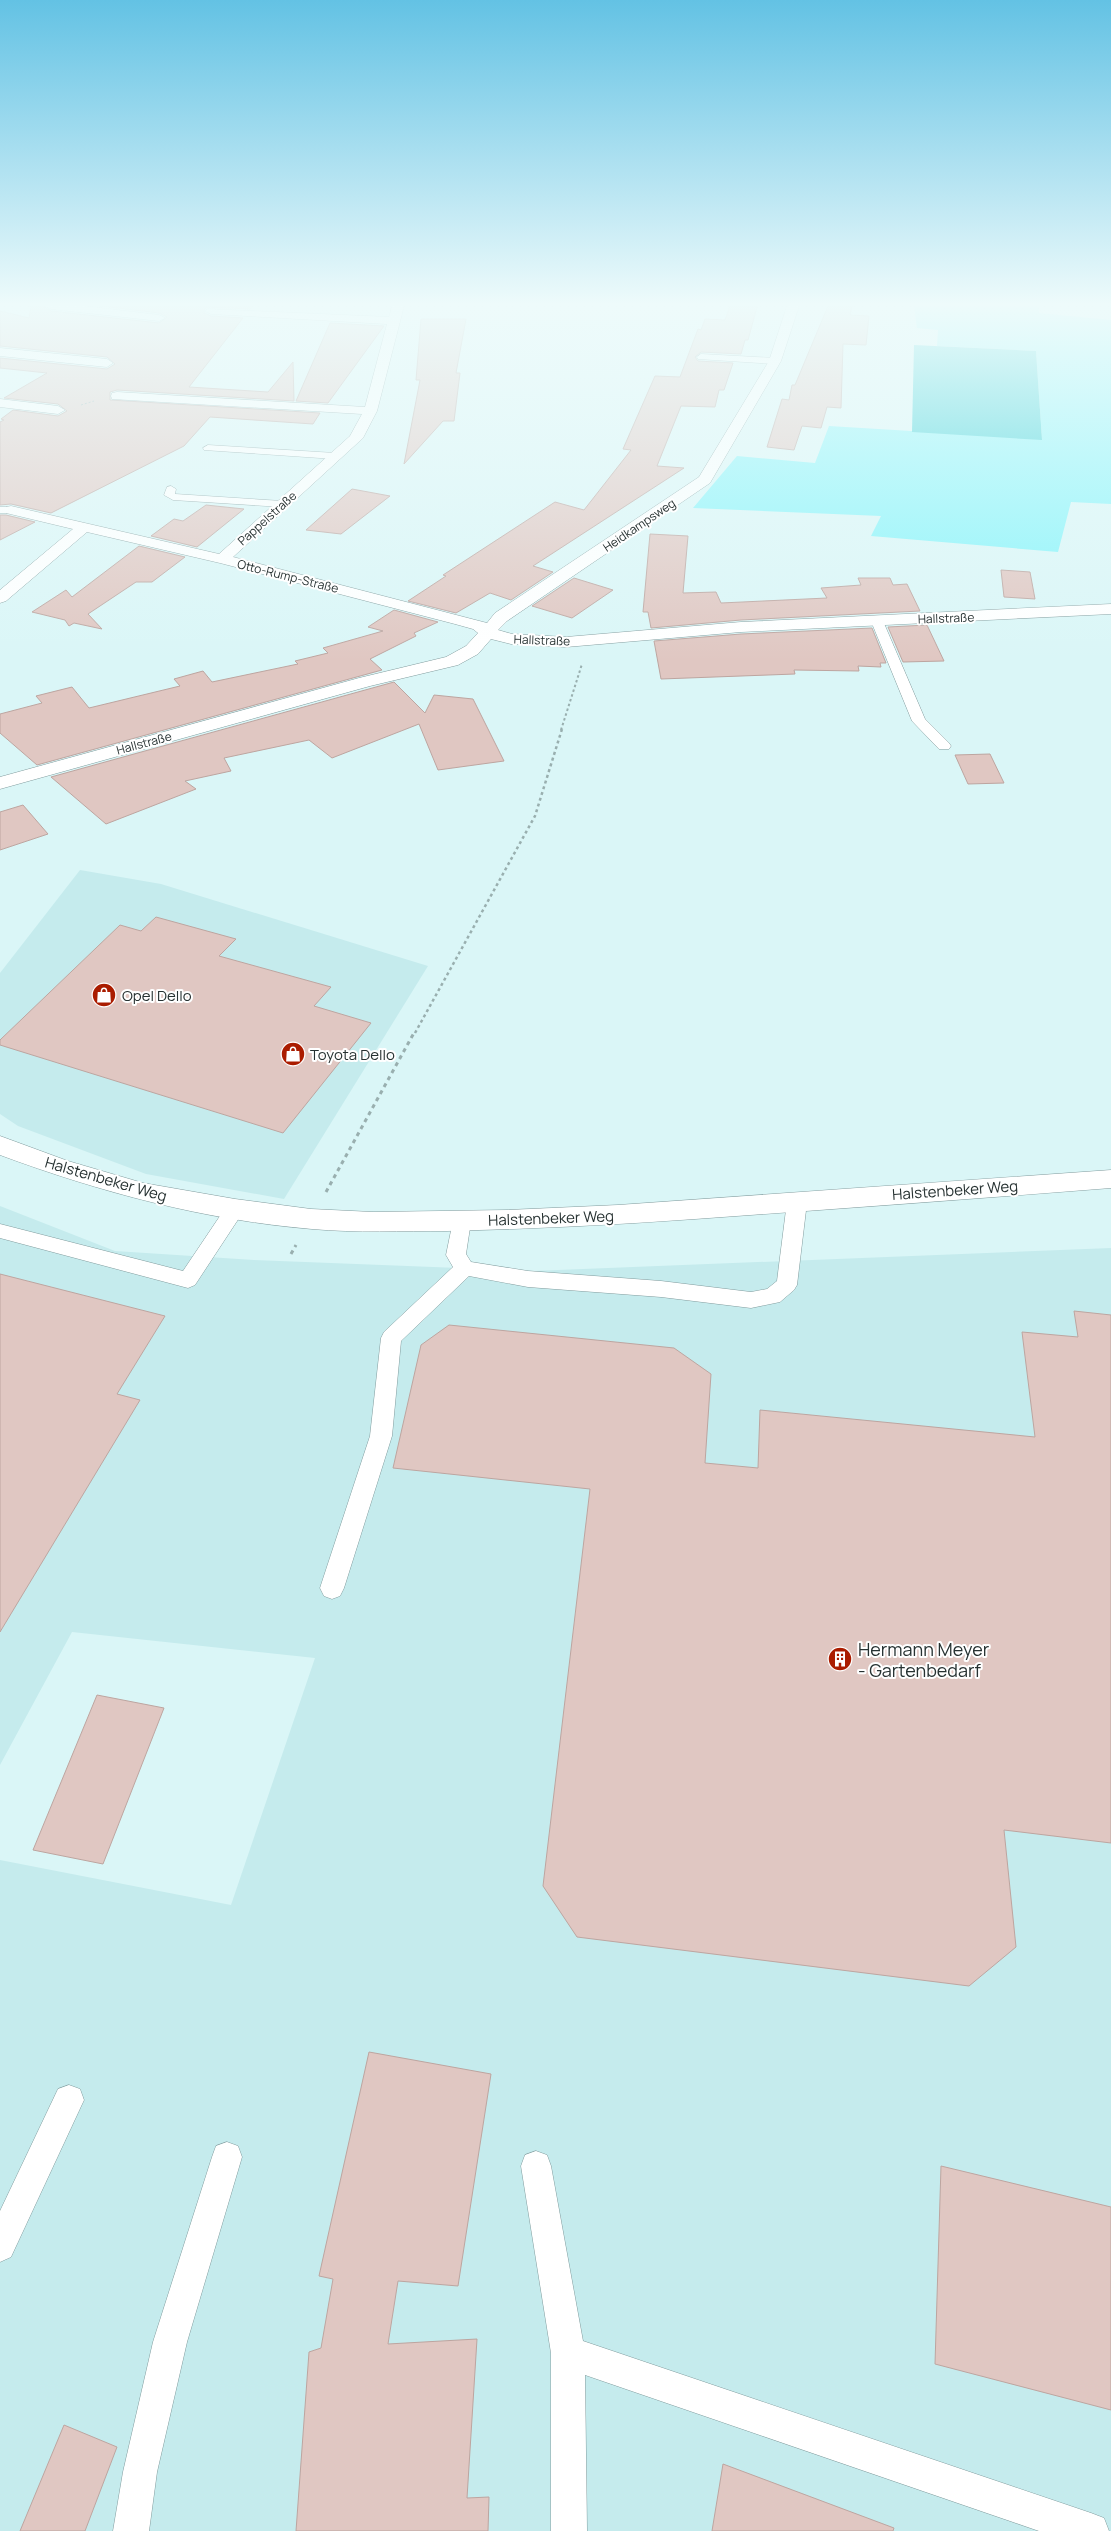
<svg xmlns="http://www.w3.org/2000/svg" width="1111" height="2531" font-family="Manrope,sans-serif">
<style>
.built{fill:#c5ebed}
.green{fill:#86f4fa}
.forest{fill:#33cfd6}
.building{fill:#e0c7c2;stroke:#bda5a0}
.lines{fill:none;stroke-linecap:round;stroke-linejoin:round}
.lane-casing{stroke:#829c9e;stroke-width:1}
.street-casing{stroke:#829c9e;stroke-width:1}
.secondary-casing{stroke:#829c9e;stroke-width:1}
.path-far3{stroke:#99afaf;stroke-width:1;stroke-dasharray:2 2;stroke-linecap:butt}
.path-far2{stroke:#99afaf;stroke-width:2;stroke-dasharray:2.5 2.5;stroke-linecap:butt}
.path-far1{stroke:#99afaf;stroke-width:2.5;stroke-dasharray:3 3;stroke-linecap:butt}
.path{stroke:#99afaf;stroke-width:3;stroke-dasharray:4 4;stroke-linecap:butt}
.lane{fill:#fff;fill-rule:evenodd}
.street{fill:#fff;fill-rule:evenodd}
.secondary{fill:#fff;fill-rule:evenodd}
.labels{text-anchor:middle;dominant-baseline:central;stroke-width:4;stroke-linejoin:round;paint-order:stroke}
.far-street-label{font-size:12px;fill:#273232;stroke:#fff}
.poi-label{font-size:15px;fill:#273232;stroke:#fff;text-anchor:start}
.street-label{font-size:15px;fill:#273232;stroke:#fff}
.near-poi-label{font-size:18px;fill:#273232;stroke:#fff;text-anchor:start}
</style>
<rect width="100%" height="100%" fill="#daf6f7"/>
<!-- built -->
<g class="built">
<path d="M80 870 161 884 428 966 284 1199 146 1174 18 1126 0 1114V973Z"/>
<path d="M0 1206 115 1251 254 1260 533 1271 1111 1248V2531H0V1860L231 1905 315 1658 72 1632 0 1765Z"/>
</g>
<!-- green -->
<path class="green" d="M914 306H1039V313L1111 320V504L1071 502 1058 552 871 536 881 516 693 508 737 456 815 463 829 426 1042 439 1036 351 937 346 938 330 917 328Z"/>
<!-- forest -->
<path class="forest" d="M914 345 1036 351 1042 440 912 432Z"/>
<!-- building -->
<g class="building">
<path d="M31 306H43L51 311 159 323 167 317 159 313 102 306H252L250 309 207 307 204 310V313L211 316 243 318 189 387 268 392 293 362 294 401 117 390 110 392V400L320 413 313 424 210 417 184 446 51 513 11 504 0 505V422L4 420 1 419 13 410 58 416 67 411 58 404 4 398 47 373 0 368V358L107 369 115 364 107 357 0 346V311L29 318Z"/>
<path d="M730 306 757 307 748 340H745L741 354 701 352 695 357 698 361 733 363 724 390H719L715 407 681 406 657 466 684 468 533 566 553 572 511 600 490 593 456 613 408 601 446 576 443 575 555 502 584 510 631 450 623 449 655 376 680 377 698 329 701 330 705 319 725 320Z"/>
<path d="M828 306H852L850 315 869 316 866 345 843 344 841 408 827 407 821 428 802 426 794 450 767 447 782 399 789 400 792 385H795Z"/>
<path d="M421 319H466L456 373H460L454 421H443L404 464 420 380H416Z"/>
<path d="M330 323 384 326 328 403 296 401Z"/>
<path d="M352 489 390 496 341 534 306 530Z"/>
<path d="M206 505 244 509 197 547 151 536 174 519 183 521Z"/>
<path d="M0 515H6L35 522 0 540Z"/>
<path d="M650 534 688 536 683 593 716 592 721 603 827 598 821 588 861 585 858 578H890L893 585 907 584 920 611 741 620 651 628 648 612H643Z"/>
<path d="M139 546 185 557 152 582H136L88 614 102 629 74 623 69 626 65 620 32 612 66 590 72 597Z"/>
<path d="M1001 570 1030 572 1035 599 1004 597Z"/>
<path d="M574 578 613 590 572 618 532 606Z"/>
<path d="M394 610 438 622 414 633 416 636 370 659 382 670 37 765 0 733V714L42 703 36 696 72 687 89 708 180 686 174 679 203 671 212 682 298 664 295 661 328 653 323 648 383 631 368 627Z"/>
<path d="M927 625 944 661 903 662 888 627Z"/>
<path d="M872 628 886 663H880L881 667 858 666 859 671 794 670 795 674 661 679 654 641 741 634Z"/>
<path d="M394 682 425 713 434 695 473 699 504 761 438 770 419 724 332 758 309 740 224 758 231 771 185 781 196 789 106 824 51 777Z"/>
<path d="M990 754 1004 783 968 784 955 755Z"/>
<path d="M23 805 48 834 0 850V812Z"/>
<path d="M156 917 236 939 219 956 331 987 314 1006 371 1023 283 1133 0 1045V1040L120 925 141 931Z"/>
<path d="M0 1274 165 1316 117 1394 140 1400 0 1632Z"/>
<path d="M1074 1311 1111 1315V1843L1004 1830 1016 1947 969 1986 577 1937 543 1886 590 1489 393 1468 421 1345 449 1325 674 1348 711 1374 705 1463 758 1468 760 1410 1035 1437 1022 1332 1078 1337Z"/>
<path d="M97 1695 164 1708 103 1864 33 1850Z"/>
<path d="M369 2052 491 2074 458 2286 398 2281 388 2344 477 2339 467 2498 489 2497 488 2531H296L309 2352 321 2348 333 2279 319 2276Z"/>
<path d="M941 2166 1111 2207V2410L935 2364Z"/>
<path d="M64 2425 117 2447 85 2531H20Z"/>
<path d="M723 2464 894 2528 893 2531H712Z"/>
</g>
<g class="lines">
<!-- lane casing -->
<g class="lane-casing">
<g id="lane">
<path d="M701 354 775 358 779 361 775 364 698 359 697 357Z"/>
<path d="M208 445 335 453 340 456 335 459 204 450 203 448Z"/>
<path d="M171 486 176 489 175 494 282 501 287 504 282 507 173 500 164 495 167 487Z"/>
<path d="M0 507H11L16 510 11 513H0Z"/>
<path d="M877 617 883 621 925 719 949 743 951 746 949 749H939L912 721 871 621Z"/>
<path d="M797 1195 804 1197 807 1202 797 1285 794 1290 780 1302 751 1308 661 1297 528 1287 469 1276 401 1341 392 1436 344 1588 340 1596 332 1599 324 1596 320 1588 370 1436 381 1338 384 1332 453 1267 446 1255 454 1216 461 1214 468 1216 471 1221 466 1254 471 1262 528 1271 661 1281 751 1292 767 1289 777 1281 787 1202 790 1197Z"/>
<path d="M235 1202 242 1204 245 1209 195 1285 188 1288 0 1238V1224L183 1271 228 1204Z"/>
<path d="M69 2085 80 2089 84 2100 11 2257 0 2262V2211L58 2089Z"/>
<path d="M227 2142 238 2146 242 2157 187 2342 157 2472 149 2531H113L123 2472 153 2342 212 2157 216 2146Z"/>
<path d="M536 2151 547 2155 551 2166 583 2341 1091 2513 1104 2518 1109 2531H1039L585 2375 587 2531H551V2353L521 2166 525 2155Z"/>
</g>
</g>
<!-- street casing -->
<g class="street-casing">
<g id="street">
<path d="M45 306H84L159 315 165 318 159 321 51 309Z"/>
<path d="M392 306H404L377 411 363 438 233 557 487 623 495 613 699 477 769 361 787 306H799L781 361 710 483 507 621 498 630 512 634 566 637 741 622 1111 604V614L741 632 566 647 511 644 491 639 478 654 458 665 370 686 0 789V777L359 678 446 657 466 646 478 633 473 629 455 624 220 563 87 532 6 601 0 603V590L73 529 6 513 4 510 6 507 11 506 219 554 350 436 362 414 112 399 111 396 112 393 117 392 365 407 387 324 211 314 205 311 207 309 389 317Z"/>
<path d="M0 348 107 359 113 363 107 367 0 356Z"/>
<path d="M0 399 58 406 65 410 58 414 0 407Z"/>
</g>
</g>
<!-- secondary casing -->
<g class="secondary-casing">
<path id="secondary" d="M0 1136 68 1161 143 1183 235 1199 311 1209 373 1212 507 1210 618 1205 1111 1170V1188C972 1199 834 1209 695 1219 612 1225 530 1229 447 1231 402 1231 357 1233 312 1229 204 1220 100 1192 0 1155Z"/>
</g>
<!-- path-far3 -->
<path class="path-far3" d="M81 405 94 401"/>
<!-- path-far2 -->
<path class="path-far2" d="M561 730 582 664"/>
<!-- path-far1 -->
<path class="path-far1" d="M415 1033 535 816 562 729"/>
<!-- path -->
<g class="path">
<path d="M326 1192 415 1031"/>
<path d="M291 1254 296 1245"/>
</g>
<!-- lane -->
<use href="#lane" class="lane"/>
<!-- street -->
<use href="#street" class="street"/>
<!-- secondary -->
<use href="#secondary" class="secondary"/>
</g>
<!-- sky -->
<linearGradient id="sky" x2="0" y2="1"><stop stop-color="#63c2e4"/><stop offset="0.46" stop-color="#eefbfb"/><stop offset="1" stop-color="#eefbfb" stop-opacity="0"/></linearGradient>
<rect width="1111" height="661" fill="url(#sky)"/>
<!-- icons -->
<defs>
<g id="shop-disc" transform="scale(1.25)"><circle r="9.5" fill="#aa1c00" stroke="#fff"/><path d="M-5-2.5h2.3a2.7 3.5 0 0 1 5.4 0H5L5.5 6h-11ZM-1.5-2.5h3a1.5 2.3 0 0 0-3 0Z" fill="#fff"/></g>
<g id="building-disc" transform="scale(1.25)"><circle r="9.5" fill="#aa1c00" stroke="#fff"/><path d="M-4-6H4V6H1V3H-1V6H-4ZM-2.5-4.3h1.7v1.8h-1.7ZM.8-4.3h1.7v1.8H.8ZM-2.5-1h1.7V.8h-1.7ZM.8-1h1.7V.8H.8Z" fill="#fff"/></g>
</defs>
<g fill-rule="evenodd">
<use href="#shop-disc" x="104" y="995"/>
<use href="#shop-disc" x="293" y="1054"/>
<use href="#building-disc" x="840" y="1659"/>
</g>
<g class="labels">
<!-- far-street labels -->
<g class="far-street-label">
<text transform="translate(267 518) rotate(-42)">Pappelstraße</text>
<text transform="translate(639 525) rotate(-34)">Heidkampsweg</text>
<text transform="translate(288 576) rotate(14)">Otto-Rump-Straße</text>
<text transform="translate(946 618) rotate(-2)">Hallstraße</text>
<text transform="translate(542 640) rotate(2)">Hallstraße</text>
<text transform="translate(144 743) rotate(-15)">Hallstraße</text>
</g>
<!-- poi labels -->
<g class="poi-label">
<text x="122" y="995">Opel Dello</text>
<text x="310" y="1054">Toyota Dello</text>
</g>
<!-- street labels -->
<g class="street-label">
<text transform="translate(106 1179) rotate(16)">Halstenbeker Weg</text>
<text transform="translate(955 1190) rotate(-4)">Halstenbeker Weg</text>
<text transform="translate(551 1218) rotate(-2)">Halstenbeker Weg</text>
</g>
<!-- near-poi labels -->
<g class="near-poi-label">
<text x="858" y="1649">Hermann Meyer<tspan x="858" dy="21">- Gartenbedarf</tspan></text>
</g>
</g>
</svg>
